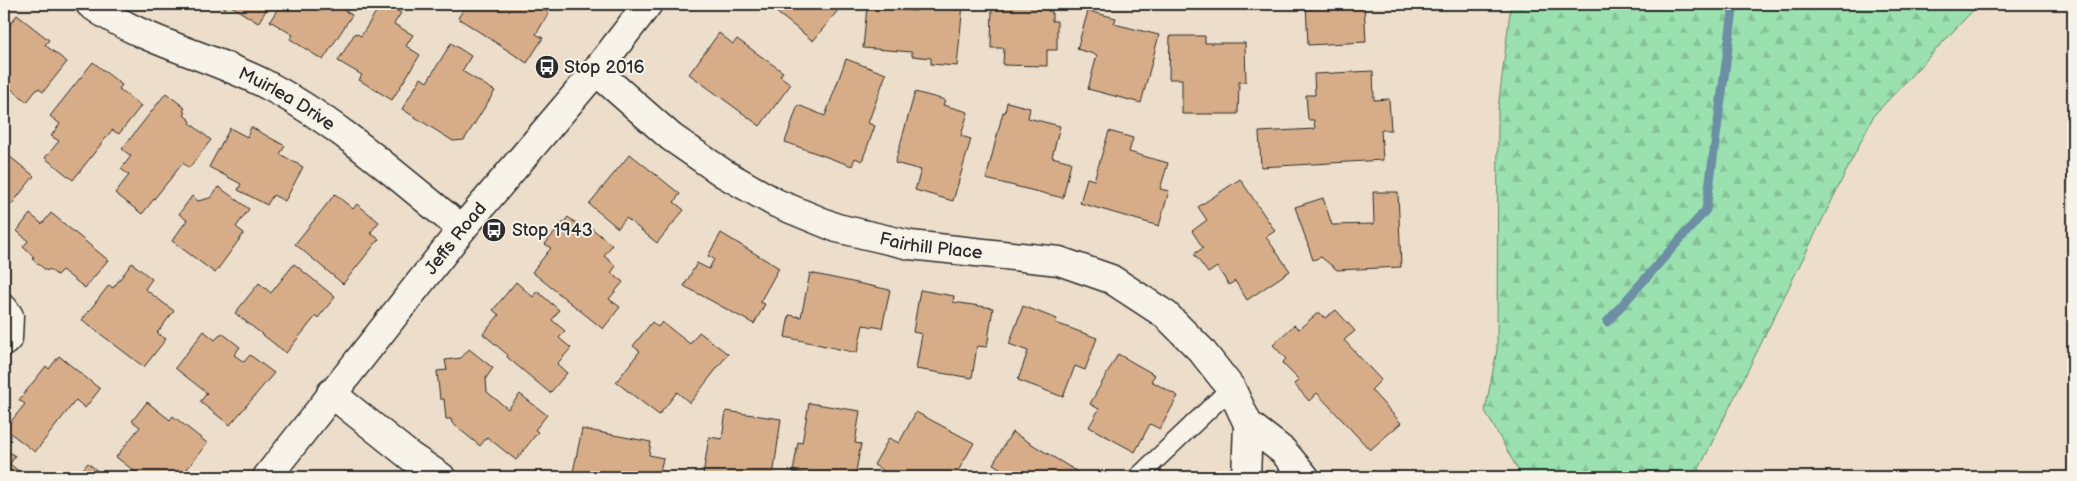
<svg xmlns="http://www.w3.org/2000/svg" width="2077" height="481" font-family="'Balsamiq Sans',sans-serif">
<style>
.forest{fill:url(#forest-firs);stroke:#62866d}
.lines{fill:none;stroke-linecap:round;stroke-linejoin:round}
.stream{stroke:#6c8fa5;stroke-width:9}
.building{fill:#d6ad88;stroke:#2b2b2b}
.service-casing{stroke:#2b2b2b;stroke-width:21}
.minor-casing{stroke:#2b2b2b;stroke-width:31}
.tertiary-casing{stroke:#2b2b2b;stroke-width:31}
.service{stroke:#f7f3e8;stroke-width:18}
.minor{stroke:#f7f3e8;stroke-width:28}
.tertiary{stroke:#f7f3e8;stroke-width:28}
.labels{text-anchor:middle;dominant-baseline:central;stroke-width:4;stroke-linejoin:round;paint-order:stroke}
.poi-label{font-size:18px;fill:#2b2b2b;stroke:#f7f3e8;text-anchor:start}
.street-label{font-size:18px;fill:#2b2b2b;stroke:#f7f3e8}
</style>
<defs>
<pattern id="forest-firs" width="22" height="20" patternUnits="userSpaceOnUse" patternTransform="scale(1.25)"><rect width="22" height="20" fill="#9ae1af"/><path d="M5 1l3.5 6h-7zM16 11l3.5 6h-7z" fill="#85c197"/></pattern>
</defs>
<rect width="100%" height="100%" fill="#eddecb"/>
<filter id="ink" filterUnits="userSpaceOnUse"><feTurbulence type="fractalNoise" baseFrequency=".02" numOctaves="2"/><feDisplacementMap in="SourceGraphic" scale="10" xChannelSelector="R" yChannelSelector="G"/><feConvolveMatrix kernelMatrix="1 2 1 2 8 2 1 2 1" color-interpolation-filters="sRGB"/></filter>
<g filter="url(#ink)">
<!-- forest -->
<path class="forest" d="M1511 4H1979L1874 115 1695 477H1522L1485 411 1497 350 1498 109Z"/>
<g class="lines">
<!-- stream -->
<path class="stream" d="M1607 322 1706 210 1734 4"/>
</g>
<!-- building -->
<g class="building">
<path d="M217 4H270L258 23 228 4 225 9Z"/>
<path d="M281 4H338L337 6 352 15 323 60 290 39 293 35 270 21Z"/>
<path d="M381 4H386L401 13 394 24 413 35 406 46 420 55 392 100 359 80 362 75 338 61 355 33 361 36Z"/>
<path d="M430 4H445L440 10Z"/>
<path d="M467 4H534L549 13 536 34 543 38 527 63 458 18Z"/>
<path d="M766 4H843L813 41Z"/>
<path d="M917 4H963L957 66 931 64V58L912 56V52L863 48 867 7 916 11Z"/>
<path d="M992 4H1049L1048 11H1052V21H1057V50H1047V66L1003 65 1004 48H991Z"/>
<path d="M1306 4H1364L1366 42 1308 45Z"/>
<path d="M1088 11 1116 18 1114 24 1159 35 1141 103 1088 89 1097 55 1077 49Z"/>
<path d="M17 15 49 40 45 45 67 62 43 92 38 88 27 102 4 83V32Z"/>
<path d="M719 33 733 44 737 39 783 72 780 76 791 84 760 126 689 74Z"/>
<path d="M1170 36H1205V43H1245L1246 82H1239L1238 114H1182V79H1169Z"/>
<path d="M451 43 471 56 462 71 495 91 464 140 453 141 402 109 421 78 427 82Z"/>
<path d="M846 59 886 74 868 123 875 126 862 161 855 158 852 166 785 142 798 105 825 116Z"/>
<path d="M93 62 122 85 119 89 141 106 119 134 112 130 73 180 45 158 59 141 51 136 60 124 50 116Z"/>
<path d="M1373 71 1374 100 1389 99 1391 130H1381L1383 160 1261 167 1259 132 1315 129 1314 120H1308L1306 95H1315L1314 74Z"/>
<path d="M915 92 945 100 943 105 968 112 961 136 971 139 953 201 915 190 921 170 895 163Z"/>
<path d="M166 93 185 108 183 111 186 113 184 115 191 121 190 123 211 140 189 168 183 163 142 214 115 193 129 175 121 169 131 156 122 149Z"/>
<path d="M1007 102 1030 108 1028 118 1060 126 1052 157 1071 162 1063 198 986 179 1003 112 1005 113Z"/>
<path d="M251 127 285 146 280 154 303 167 285 201 273 195 267 205 238 190 241 184 209 167 230 128 247 137Z"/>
<path d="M1109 131 1133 138 1129 152 1168 163 1160 189 1169 191 1159 226 1080 203 1087 178 1094 180Z"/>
<path d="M4 152 34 176 11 205 4 199Z"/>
<path d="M630 154 680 194 674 202 684 210 657 243 626 218 618 228 589 204Z"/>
<path d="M1240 179 1275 231 1266 237 1290 271 1247 300 1235 281 1229 285 1217 267 1208 273 1194 254 1203 248 1192 231 1207 220 1198 207Z"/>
<path d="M219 187 249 209 236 227 244 233 215 273 172 241 187 220 179 214 192 196 198 201 210 198Z"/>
<path d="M1373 192H1398L1401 267 1337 270 1321 257 1313 260 1295 207 1323 198 1332 225 1374 224Z"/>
<path d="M335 194 353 209 357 204 379 222 370 233 379 239 343 284 295 244Z"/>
<path d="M51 213 108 260 85 288 62 270 57 275 49 269 47 271 32 259 34 257 23 247 28 241 17 231 30 214 42 224Z"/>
<path d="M568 217 586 231 589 226 612 245 604 256 616 266 611 273 623 282 609 299 620 307 603 329 532 272 551 248 545 244Z"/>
<path d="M721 233 779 268 760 302 765 304 754 324 684 286 697 263 709 269 714 259 708 256Z"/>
<path d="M132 263 152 279 145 289 174 311 157 333 166 339 144 367 82 320 109 285 113 288Z"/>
<path d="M294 264 335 297 318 318 316 316 286 353 235 313 259 283 271 293Z"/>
<path d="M810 273 890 290 882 328 863 325 857 353 785 337 789 315 801 317Z"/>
<path d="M516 282 533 297 537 291 559 310 552 320 565 331 559 338 571 348 557 364 567 373 550 393 507 357 508 355 483 334 499 315 493 310Z"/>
<path d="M920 290 954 296 953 302 993 308 987 347 977 346 972 378 916 369 922 334 913 332Z"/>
<path d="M1023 306 1057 319 1056 323 1097 338 1085 370 1075 366 1063 397 1018 380 1028 351 1009 344Z"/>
<path d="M1336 310 1355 331 1344 340 1381 380 1371 390 1401 423 1370 450 1317 393 1309 401 1294 384 1299 380 1282 363 1286 359 1273 345 1294 325 1299 329 1319 312 1325 318Z"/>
<path d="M652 322 658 327 662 322 690 344 699 332 728 354 690 403 677 392 659 415 616 382 640 351 633 346Z"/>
<path d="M204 331 215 340 222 333 240 347 234 355 244 362 250 355 274 373 230 425 200 402 207 393 175 368Z"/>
<path d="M469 349 493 368 486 378 487 392 508 409 520 394 547 415 535 430 538 432 516 460 487 437 480 446 452 423 451 419H446L444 399H440L437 371 447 370 445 360 461 358Z"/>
<path d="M1118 354 1155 375 1151 381 1178 396 1160 429 1150 424 1135 452 1089 427 1099 409 1090 404Z"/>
<path d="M59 356 100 389 85 408 76 400 35 452 5 429 25 404 19 400 46 366 49 369Z"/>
<path d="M147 402 170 420 173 416 207 443 181 477H142L116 457 140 427 132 421Z"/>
<path d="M809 403 860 411 855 443 861 444 855 477H825L793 472 798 442 802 443Z"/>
<path d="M726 411 781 419 773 477H719L703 475 709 437 722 439Z"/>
<path d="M916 412 974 443 958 471 963 474 961 477H895L874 465 889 438 899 443Z"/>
<path d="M582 429 651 442 649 455 663 458 659 477H572Z"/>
<path d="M1012 432 1086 477H1010L1011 475 993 464Z"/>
<path d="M4 448 15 456 10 464 21 473 18 477H4Z"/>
<path d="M88 463 105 477H76Z"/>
</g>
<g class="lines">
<!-- service casing -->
<g class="service-casing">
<path id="service" d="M1138 477 1231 388"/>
</g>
<!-- minor casing -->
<g class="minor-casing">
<g id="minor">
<path id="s1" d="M90 4C143 42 205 54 263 83 334 119 400 179 462 229"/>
<path id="s2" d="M596 71 671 137 723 173 776 203 837 228 910 245 1059 261 1111 279 1166 315 1201 350 1231 388 1248 424 1283 451 1305 477"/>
<path d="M4 309 9 316 8 338 4 342"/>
<path d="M331 393 411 457 441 477"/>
<path d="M1246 477 1248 424"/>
</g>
</g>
<!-- tertiary casing -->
<g class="tertiary-casing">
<g id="tertiary">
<path id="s3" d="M267 477 462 229 596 71 648 4"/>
</g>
</g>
<!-- service -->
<use href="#service" class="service"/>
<!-- minor -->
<use href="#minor" class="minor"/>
<!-- tertiary -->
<use href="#tertiary" class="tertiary"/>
</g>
</g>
<!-- icons -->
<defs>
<g id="bus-disc" transform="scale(1.25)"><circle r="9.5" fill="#2b2b2b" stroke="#f7f3e8"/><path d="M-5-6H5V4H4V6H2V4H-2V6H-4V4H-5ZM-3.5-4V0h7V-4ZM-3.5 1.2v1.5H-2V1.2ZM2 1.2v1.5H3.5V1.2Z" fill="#fff"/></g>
</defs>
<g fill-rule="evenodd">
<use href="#bus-disc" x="547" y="67"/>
<use href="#bus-disc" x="494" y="230"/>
</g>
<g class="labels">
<!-- poi labels -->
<g class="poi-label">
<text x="564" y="67">Stop 2016</text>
<text x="512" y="230">Stop 1943</text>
</g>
<!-- street labels -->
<g class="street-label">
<text stroke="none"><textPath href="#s1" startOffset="219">Muirlea Drive</textPath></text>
<text stroke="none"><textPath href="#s3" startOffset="304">Jeffs Road</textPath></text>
<text stroke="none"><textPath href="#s2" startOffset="386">Fairhill Place</textPath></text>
</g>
</g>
<!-- margin -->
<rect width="2077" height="481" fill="none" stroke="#f7f3e8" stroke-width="20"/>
<rect x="10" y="10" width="2057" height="461" fill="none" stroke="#2b2b2b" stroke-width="2" filter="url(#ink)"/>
</svg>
